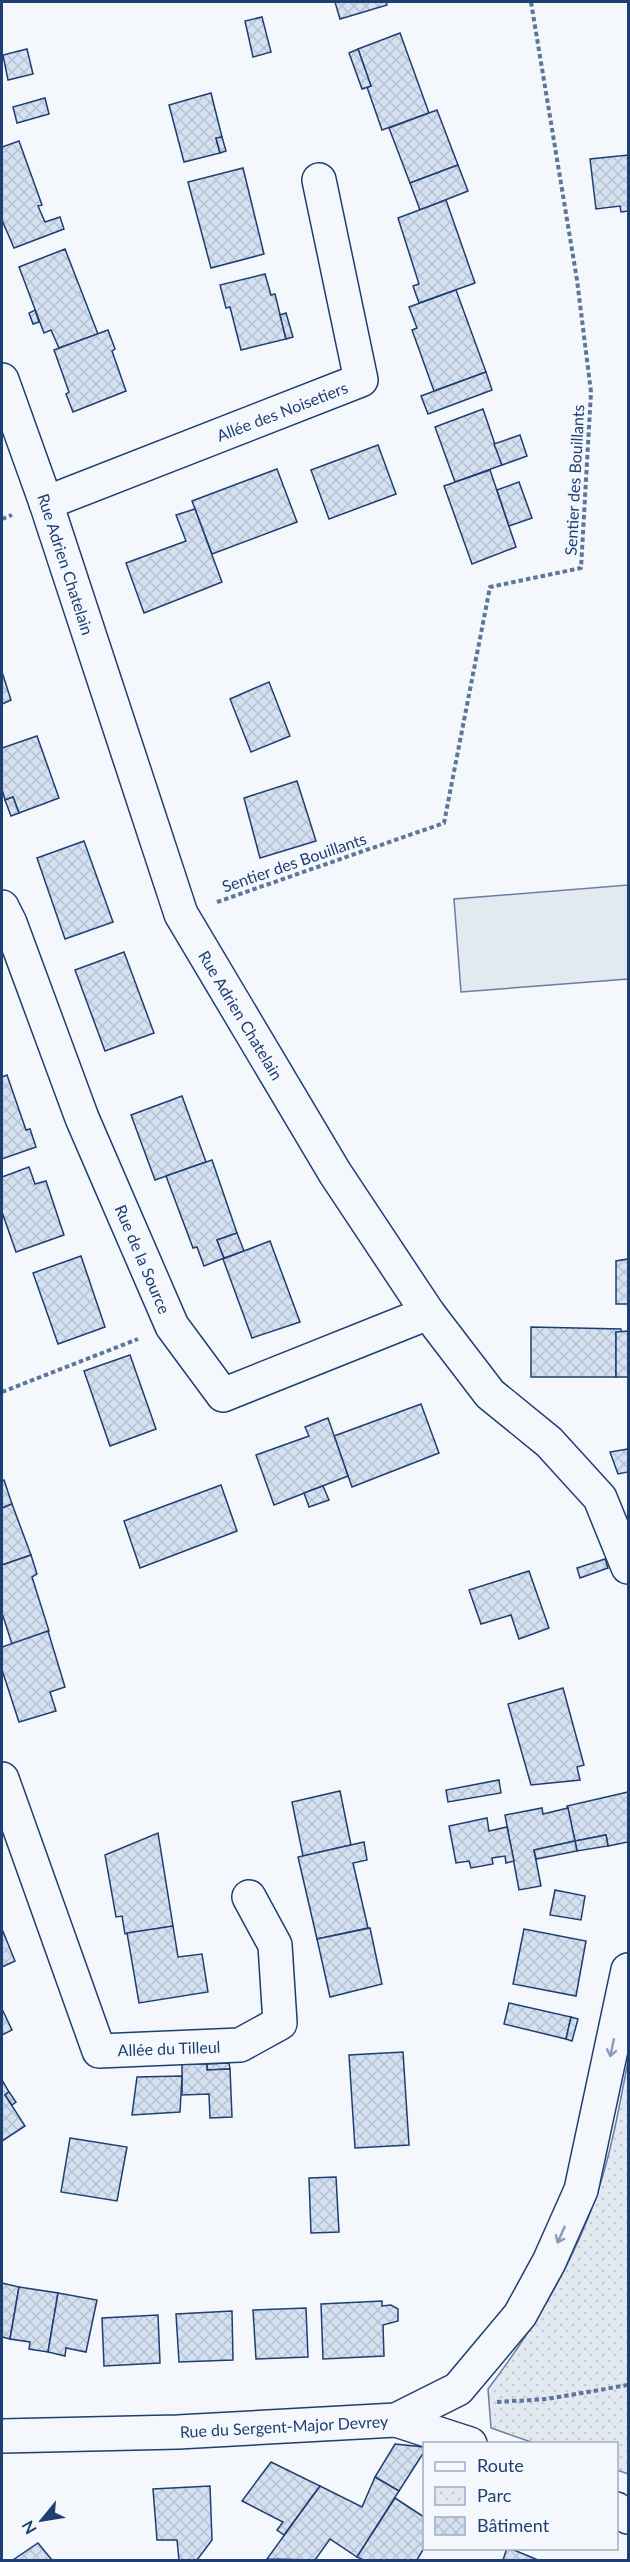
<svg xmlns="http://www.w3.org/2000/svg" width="630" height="2562" font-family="Lato,sans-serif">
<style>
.grass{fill:#e3e9f0;stroke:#687fa3;stroke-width:1.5}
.park{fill:url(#park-dots);stroke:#687fa3;stroke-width:1.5}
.building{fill:url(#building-cross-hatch);stroke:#1d3f73;stroke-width:1.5}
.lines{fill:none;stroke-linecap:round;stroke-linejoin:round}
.minor-casing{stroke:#1d3f73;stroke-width:36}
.path{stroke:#5e769c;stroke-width:4;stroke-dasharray:4.5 3;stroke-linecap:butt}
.minor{stroke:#f4f7fb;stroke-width:33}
.oneway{stroke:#889bb7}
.labels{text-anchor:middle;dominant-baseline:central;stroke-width:4.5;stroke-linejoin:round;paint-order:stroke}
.street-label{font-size:16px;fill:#1d3f73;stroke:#f4f7fb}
</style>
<defs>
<pattern id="park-dots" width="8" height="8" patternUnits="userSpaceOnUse" patternTransform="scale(1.5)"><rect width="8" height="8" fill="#e3e9f0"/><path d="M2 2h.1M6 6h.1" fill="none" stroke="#c2c9d1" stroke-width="1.8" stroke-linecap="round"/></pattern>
<pattern id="building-cross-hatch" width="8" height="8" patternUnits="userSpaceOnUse" patternTransform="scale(1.5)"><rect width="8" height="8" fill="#d5e0f0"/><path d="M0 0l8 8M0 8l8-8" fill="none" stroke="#b6c1d1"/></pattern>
</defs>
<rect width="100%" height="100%" fill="#f4f7fb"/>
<!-- grass -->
<path class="grass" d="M628 885V979L461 992 454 899Z"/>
<!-- park -->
<path class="park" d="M628 2061V2474L617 2470 616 2444 534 2443 491 2428 488 2389C533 2330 573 2264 597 2194 611 2154 620 2103 628 2061Z"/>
<!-- building -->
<g class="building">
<path d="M335 2H386L387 5 340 19Z"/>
<path d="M262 17 271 52 253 57 245 21Z"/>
<path d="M400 33 429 113 382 130 367 87 371 86 358 49Z"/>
<path d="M27 49 33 74 8 80 3 55Z"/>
<path d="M358 49 371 86 362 89 349 53Z"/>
<path d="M211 93 222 137 216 138 220 153 184 162 169 105Z"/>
<path d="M45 98 49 114 17 123 13 107Z"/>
<path d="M437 110 458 165 410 183 389 128Z"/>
<path d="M222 137 226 151 220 153 216 138Z"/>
<path d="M19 141 42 205 38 206 45 222 60 217 64 229 14 248 2 220V147Z"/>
<path d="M628 155V211L621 212 620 206 596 209 590 159Z"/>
<path d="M458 165 468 191 420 210 410 183Z"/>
<path d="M243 168 264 254 211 268 188 182Z"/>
<path d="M446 200 475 283 419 303 413 286 419 284 398 218Z"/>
<path d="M65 249 98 334 59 348 51 330 44 333 19 267Z"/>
<path d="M265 274 271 295 275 294 286 339 241 350 230 307 226 308 220 285Z"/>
<path d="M456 290 486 372 434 391 412 330 417 328 409 307Z"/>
<path d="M35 310 39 322 33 324 29 313Z"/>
<path d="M286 313 293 337 286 339 280 315Z"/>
<path d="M108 330 115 349 112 351 126 391 73 412 66 394 69 392 54 350Z"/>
<path d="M486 372 492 390 428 414 421 396Z"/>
<path d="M483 409 502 465 455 482 435 427Z"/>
<path d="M520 435 527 456 502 465 494 444Z"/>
<path d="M378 445 396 494 329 519 311 470Z"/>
<path d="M277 469 297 522 212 554 192 501Z"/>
<path d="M490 470 516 547 472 564 444 486Z"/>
<path d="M519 482 532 518 509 526 497 490Z"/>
<path d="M195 509 222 582 144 613 126 563 186 541 176 515Z"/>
<path d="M2 672 11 700 2 704Z"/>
<path d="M269 682 290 736 251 752 230 699Z"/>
<path d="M37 736 59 798 19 813 13 797 5 800 2 789V748Z"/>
<path d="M297 781 316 841 260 858 244 798Z"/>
<path d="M13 797 19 813 11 816 5 800Z"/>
<path d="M84 841 113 922 65 939 37 858Z"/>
<path d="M124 952 154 1033 105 1051 75 970Z"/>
<path d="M7 1075 26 1130 30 1129 36 1147 2 1159V1077Z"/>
<path d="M182 1096 206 1162 155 1180 131 1115Z"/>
<path d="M212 1160 237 1233 217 1240 224 1258 204 1266 197 1247 193 1248 166 1176Z"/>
<path d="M29 1167 35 1184 46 1181 64 1235 16 1252 2 1212V1177Z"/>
<path d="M237 1233 244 1251 224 1258 217 1240Z"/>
<path d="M270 1241 300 1322 252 1338 223 1259Z"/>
<path d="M81 1256 105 1327 58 1344 33 1273Z"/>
<path d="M628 1259V1304H616V1261Z"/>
<path d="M531 1327 621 1329V1332H616V1377H531Z"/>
<path d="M628 1331V1377H616V1332Z"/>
<path d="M130 1355 156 1429 110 1446 84 1371Z"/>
<path d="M421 1404 439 1453 352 1487 334 1436Z"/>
<path d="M328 1418 348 1476 274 1505 256 1455 309 1436 305 1427Z"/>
<path d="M628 1449V1472L618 1474 610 1452Z"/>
<path d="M4 1480 12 1504 2 1508V1481Z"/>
<path d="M221 1485 237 1531 140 1568 124 1521Z"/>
<path d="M323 1486 329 1500 309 1507 304 1493Z"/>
<path d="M12 1504 31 1555 2 1565V1508Z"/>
<path d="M31 1555 37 1574 32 1577 49 1631 12 1644 2 1613V1565Z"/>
<path d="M605 1559 608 1568 580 1578 577 1568Z"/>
<path d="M529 1571 549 1628 519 1639 511 1615 481 1624 469 1590Z"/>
<path d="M48 1631 65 1687 50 1692 56 1711 19 1722 2 1670V1647Z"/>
<path d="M563 1688 584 1765 577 1767 580 1780 531 1785 508 1704Z"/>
<path d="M499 1780 501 1793 448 1802 446 1790Z"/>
<path d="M340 1791 351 1845 303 1856 292 1802Z"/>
<path d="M628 1792V1842L608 1846 606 1835 575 1841 567 1806Z"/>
<path d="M542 1808 543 1814 568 1808 575 1841 534 1850 541 1886 519 1890 505 1815Z"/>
<path d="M487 1818 489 1831 507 1827 514 1861 506 1863 505 1856 492 1858 493 1864 471 1868 469 1861 456 1863 449 1826Z"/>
<path d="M158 1833 173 1926 125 1934 122 1916 116 1917 105 1855Z"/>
<path d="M606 1835 608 1846 577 1851 575 1841Z"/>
<path d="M575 1841 577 1851 536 1859 534 1850Z"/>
<path d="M364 1842 367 1860 353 1863 368 1928 317 1939 298 1857Z"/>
<path d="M555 1890 585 1896 581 1920 550 1915Z"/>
<path d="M173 1926 178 1957 202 1954 208 1992 139 2003 127 1933Z"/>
<path d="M370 1928 382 1984 330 1997 317 1939Z"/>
<path d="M2 1929 15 1961 2 1967Z"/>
<path d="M524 1929 586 1941 576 1996 513 1984Z"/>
<path d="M509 2003 571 2017 566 2039 504 2024Z"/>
<path d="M2 2009 12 2030 2 2035Z"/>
<path d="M571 2017 578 2019 572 2041 566 2039Z"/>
<path d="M403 2052 409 2145 355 2148 349 2055Z"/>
<path d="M229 2063 230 2069 207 2070V2064Z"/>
<path d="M182 2064H207V2070L230 2069 232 2117 210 2118 209 2094 182 2095Z"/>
<path d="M182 2076 180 2112 132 2115 137 2077Z"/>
<path d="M2 2080 9 2092 5 2095 25 2126 2 2141Z"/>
<path d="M9 2092 16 2102 12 2105 5 2095Z"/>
<path d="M70 2138 127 2147 117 2201 61 2192Z"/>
<path d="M336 2177 339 2232 311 2233 309 2178Z"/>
<path d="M2 2283 19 2287 10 2339 2 2337Z"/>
<path d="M19 2287 58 2293 48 2352 29 2349 30 2342 10 2339Z"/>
<path d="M58 2293 97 2300 86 2352 66 2348 65 2356 48 2352Z"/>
<path d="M382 2301V2306L391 2305 398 2309V2321L383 2325 384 2356 323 2359 321 2304Z"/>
<path d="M306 2308 308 2357 256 2359 253 2310Z"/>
<path d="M232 2311 233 2360 179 2362 176 2314Z"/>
<path d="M158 2315 160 2363 104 2366 102 2318Z"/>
<path d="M395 2444 424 2447V2452L399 2491 375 2477Z"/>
<path d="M271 2462 320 2486 284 2535 277 2530 283 2522 242 2501Z"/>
<path d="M375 2477 399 2491 357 2557 330 2539 315 2560 267 2559 320 2486 362 2507Z"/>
<path d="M210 2486 212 2540 197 2560H179L177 2540H157L153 2489Z"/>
<path d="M395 2498 424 2517V2548L417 2560H363L357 2557Z"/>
<path d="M38 2543 52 2560H13Z"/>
<path d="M507 2548H509L538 2560H503Z"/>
</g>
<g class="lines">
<!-- minor casing -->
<g class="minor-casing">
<g id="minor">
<path d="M2 380 46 503 181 914 335 1173 428 1313 490 1394 549 1442 600 1498 628 1567"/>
<path d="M46 503 361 380 319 180"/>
<path d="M2 907 10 923 82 1118 172 1326 223 1395 428 1313"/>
<path d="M2 1779 99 2051 240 2045 280 2023 275 1945 249 1897"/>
<path d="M396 2420 470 2444"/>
<path d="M2 2436 178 2432 396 2420 458 2389 520 2315 549 2262 581 2190 628 1970"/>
<path d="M616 2509 628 2517"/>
</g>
</g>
<!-- path -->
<g class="path">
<path d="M2 519 12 515"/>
<path d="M217 902 444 823 490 587 581 568 591 392 577 280 531 2"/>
<path d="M2 1392 138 1339"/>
<path d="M497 2402 547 2399 628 2385"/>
</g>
<!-- minor -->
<use href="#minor" class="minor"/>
</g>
<!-- one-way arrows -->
<defs><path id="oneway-shaft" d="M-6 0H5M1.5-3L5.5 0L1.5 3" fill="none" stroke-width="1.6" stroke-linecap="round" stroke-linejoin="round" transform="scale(1.5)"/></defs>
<g class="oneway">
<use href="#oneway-shaft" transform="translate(612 2048) rotate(102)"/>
<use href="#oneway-shaft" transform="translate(561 2235) rotate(114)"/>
</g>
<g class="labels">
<!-- street labels -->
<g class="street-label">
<text transform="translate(282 411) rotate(-21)">Allée des Noisetiers</text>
<text transform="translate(574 480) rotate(-87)">Sentier des Bouillants</text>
<text transform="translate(66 564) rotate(72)">Rue Adrien Chatelain</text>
<text transform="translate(294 862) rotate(-19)">Sentier des Bouillants</text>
<text transform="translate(241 1015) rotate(59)">Rue Adrien Chatelain</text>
<text transform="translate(143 1259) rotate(67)">Rue de la Source</text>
<text transform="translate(169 2048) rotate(-2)">Allée du Tilleul</text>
<text transform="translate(284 2426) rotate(-3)">Rue du Sergent-Major Devrey</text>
</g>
</g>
<!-- border -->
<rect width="630" height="2562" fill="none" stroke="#1d3f73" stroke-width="6"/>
<!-- legend -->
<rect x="423" y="2442" width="195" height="108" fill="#f4f7fb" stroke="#9eadc5" stroke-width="1.5"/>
<rect x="435" y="2462" width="30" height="9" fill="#f4f7fb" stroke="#9eadc5" stroke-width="1.5"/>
<text x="477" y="2472" font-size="18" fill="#1d3f73">Route</text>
<rect x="435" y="2487" width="30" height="18" fill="url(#park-dots)" stroke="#9eadc5" stroke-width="1.5"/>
<text x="477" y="2502" font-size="18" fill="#1d3f73">Parc</text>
<rect x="435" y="2517" width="30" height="18" fill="url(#building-cross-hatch)" stroke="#9eadc5" stroke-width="1.5"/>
<text x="477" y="2532" font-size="18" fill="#1d3f73">Bâtiment</text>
<!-- north arrow -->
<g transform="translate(42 2520) rotate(240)" stroke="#f4f7fb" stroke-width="4.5" paint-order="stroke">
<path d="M0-4.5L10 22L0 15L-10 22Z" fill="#1d3f73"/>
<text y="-9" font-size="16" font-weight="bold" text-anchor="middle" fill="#1d3f73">N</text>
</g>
</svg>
